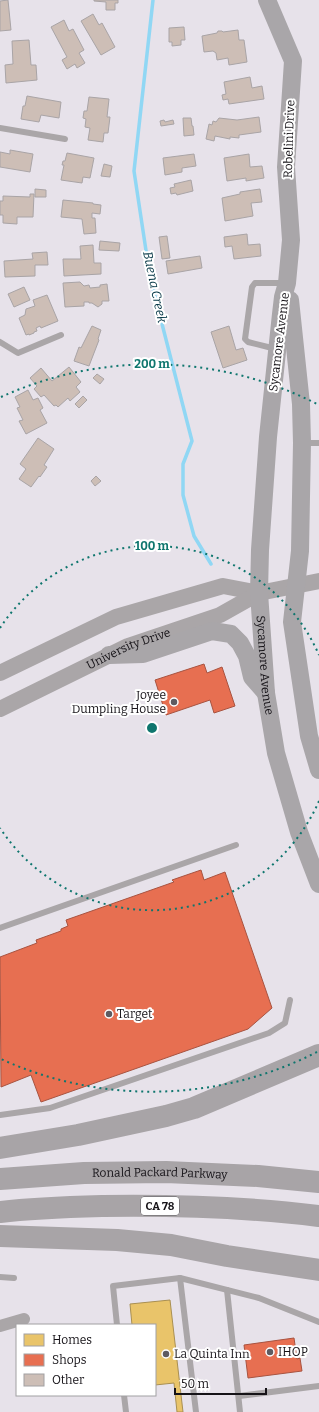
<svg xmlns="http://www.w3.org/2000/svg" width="319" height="1412" font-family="Bitter,serif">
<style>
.homes{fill:#e9c46a;stroke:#a98f51}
.shops{fill:#e76f51;stroke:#a85340}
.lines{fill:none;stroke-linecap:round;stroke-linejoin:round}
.stream{stroke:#90d7f4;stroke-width:3.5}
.building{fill:#cdbeb6;stroke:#a9a4a6}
.service{stroke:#aaa6a8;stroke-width:6}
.minor{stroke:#aaa6a8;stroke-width:12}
.tertiary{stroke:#aaa6a8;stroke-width:16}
.secondary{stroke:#a9a6a9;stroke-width:18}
.motorway{stroke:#a8a4a7;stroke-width:22}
.ring{fill:none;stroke:#0f766e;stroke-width:2;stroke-dasharray:2 4}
.poi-dot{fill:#5e5b61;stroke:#fff;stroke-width:1.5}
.labels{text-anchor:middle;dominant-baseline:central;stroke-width:4;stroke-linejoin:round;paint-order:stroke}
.shield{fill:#fff;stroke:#5b595d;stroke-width:1}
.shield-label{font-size:11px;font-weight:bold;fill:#151217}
.street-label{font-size:12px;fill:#151217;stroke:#fff}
.poi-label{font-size:12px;fill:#151217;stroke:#fff;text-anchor:start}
.water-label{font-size:13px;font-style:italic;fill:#023443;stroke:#fff}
.centre{fill:#0f766e;stroke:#fff;stroke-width:2}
.ring-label{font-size:12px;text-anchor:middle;font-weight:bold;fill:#0f766e;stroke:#fff;stroke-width:4;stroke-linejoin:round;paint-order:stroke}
</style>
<rect width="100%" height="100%" fill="#e7e2ea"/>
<!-- homes -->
<path class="homes" d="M170 1300 183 1412H177L174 1383 155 1385V1325H132L130 1304Z"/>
<!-- shops -->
<g class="shops">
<path d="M204 664 207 673 222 667 235 706 214 713 210 700 166 715 155 680Z"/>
<path d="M201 870 204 880 225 872 272 1008 248 1029 41 1102 31 1075 1 1087 0 957 37 943 36 940 61 931V929L68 926 66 920 174 882 172 880Z"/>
<path d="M294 1338 297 1359 300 1358 302 1371 248 1378 244 1345Z"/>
</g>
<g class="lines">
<!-- stream -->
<path class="stream" d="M153 0 134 171 150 277 192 441 183 464V495L194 536 211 564"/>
</g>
<!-- building -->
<g class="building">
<path d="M8 0 11 30 0 31V1Z"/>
<path d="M94 0H118V3H115V10H106V2L94 1Z"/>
<path d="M93 14 99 25 102 23 115 47 101 55 81 21Z"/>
<path d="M64 20 69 31 73 29 84 50 79 53 85 63 77 68 75 64 67 69 62 60 67 57 51 27Z"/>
<path d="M184 27 185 40H181V45L172 46V42H169V28Z"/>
<path d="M238 30 239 40H244L247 62 229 65 228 58 217 60 216 53 213 51 204 52 202 36 217 33 218 31H222L223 32Z"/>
<path d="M29 40 31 65H36L37 80 6 83 5 65 13 64 12 41Z"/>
<path d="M250 77 252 88 262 86 264 99 229 104 228 99 223 100 222 95 226 94 224 82Z"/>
<path d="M27 96 61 102 59 118 41 115 39 122 21 119 23 106H25Z"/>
<path d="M89 97 109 99 107 117H110L108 133H104L103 142 88 140 90 128 85 127 86 119 83 118 84 111H87Z"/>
<path d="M259 117 261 132 239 135V138L230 137V139L215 136 214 141 206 139 209 124 212 125 213 121 216 122 219 118 237 120Z"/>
<path d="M183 118H191L192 126H193L194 135 184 136Z"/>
<path d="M164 120 165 122 173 120 174 124 161 126 160 121Z"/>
<path d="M10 150 33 154 30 172 0 167V152L10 154Z"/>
<path d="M67 153 94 158 90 178 83 177 82 183 61 180 64 165H62L63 161H65Z"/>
<path d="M194 154 196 166 182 168V172L165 175 163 158Z"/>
<path d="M249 154 250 167 262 166 264 178 246 181V178L227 181 224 158Z"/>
<path d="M104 164 112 166 110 177 101 176Z"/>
<path d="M191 180 193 191 177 195 176 193 171 194 170 188 175 187 174 184Z"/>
<path d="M35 189 46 190V197H35Z"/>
<path d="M260 189 262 202 251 203 253 216 225 221 222 198 240 194V192Z"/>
<path d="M30 194H34L33 217H17V224L3 223V215H0V201H3V196L30 197Z"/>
<path d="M63 200 93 203V204L101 205 100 214 92 213V218H95L96 233 84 234 82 219 61 217Z"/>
<path d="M247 234 248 245 260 244 261 256 234 259 232 246 225 247 224 237Z"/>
<path d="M167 236 170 258 162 259 159 237Z"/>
<path d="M100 241 120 243 119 251 99 250Z"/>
<path d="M93 245 94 263H101V274L64 276 63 259H81L80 246Z"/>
<path d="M47 252 48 265H35V276L5 277 4 261 33 259 32 253Z"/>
<path d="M200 256 202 268 168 274 166 261Z"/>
<path d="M80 282 84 286 89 285 90 288 100 287V285L107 284 109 301H102V304L98 307 92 303H89V302H84V306L65 307 63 283Z"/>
<path d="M24 287 30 300 14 307 8 294Z"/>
<path d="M47 295 58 321 41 328 40 326 36 328 37 331 34 332V333L29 335V334L26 335 19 318 25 315 26 309 35 306 33 300Z"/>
<path d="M92 326 101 330 98 339 99 340 89 366 74 361 79 347 81 348Z"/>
<path d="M229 326 236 350 243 348 247 360 223 368 211 332Z"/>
<path d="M69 367 81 382 76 387 80 392 70 401 68 398 58 407 56 405 54 406 44 395 41 397 34 389 37 386 30 378 41 368 52 381Z"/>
<path d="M97 374 104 379 100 384 93 378Z"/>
<path d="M28 390 33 400 38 398 43 408 40 410 47 423 26 434 19 421 23 420 17 408 20 407 15 397Z"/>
<path d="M83 396 87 400 79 408 75 404Z"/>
<path d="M38 438 54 449 44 465 47 467 40 477 39 476 31 487 19 479 26 469 20 464Z"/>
<path d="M96 476 101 481 95 486 91 481Z"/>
</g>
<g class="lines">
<!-- service -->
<g class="service">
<path d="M0 128 65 139"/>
<path d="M0 342 18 353 61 335"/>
<path d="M276 349 248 342 245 339 252 287 255 283H286"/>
<path d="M303 443H319"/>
<path d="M0 928 236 845"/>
<path d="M0 1115 50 1108 269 1033 285 1023 290 1000"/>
<path d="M0 1277 14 1278"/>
<path d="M180 1278 196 1412"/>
<path d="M227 1290 240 1412"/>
<path d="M117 1325 113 1286 180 1278 259 1298 319 1322"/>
<path d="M124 1395 126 1412"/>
<path d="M239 1396 319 1386"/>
</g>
<!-- minor -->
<path class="minor" d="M0 1326 24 1319"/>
<!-- tertiary -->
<g class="tertiary">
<path d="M0 673 116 617 223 586 259 593"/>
<path id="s1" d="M0 709 128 646 220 615 259 593 319 581"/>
</g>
<!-- secondary -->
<g class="secondary">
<path id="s2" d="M267 0 293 61 286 167 291 240 287 283 283 297 281 314 268 437 260 550 259 593 266 693 276 753 299 832 319 884"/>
<path d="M290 300 301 404 302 443 300 551 292 622 309 736 319 770"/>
<path d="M109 655 143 654 212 631 231 634 240 643 247 656 252 677 266 693"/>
</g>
<!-- motorway -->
<g class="motorway">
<path d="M0 1148 78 1135 166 1116 194 1108 319 1055"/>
<path id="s3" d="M0 1179 84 1173 166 1172 258 1176 319 1182"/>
<path d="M0 1212C34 1208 69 1207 103 1206 176 1205 247 1207 319 1216"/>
<path d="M0 1236 117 1240 171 1245 227 1256 319 1270"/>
</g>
</g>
<!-- distance rings -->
<g class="ring">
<path d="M319 801A182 182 0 0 1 0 828M0 628A182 182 0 0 1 319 655"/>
<path d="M317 1052A364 364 0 0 1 1 1059M1 397A364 364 0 0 1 317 404"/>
</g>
<!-- markers -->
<g class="poi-dot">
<circle cx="174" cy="702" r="4"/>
<circle cx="109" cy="1014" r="4"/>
<circle cx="270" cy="1352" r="4"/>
<circle cx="166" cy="1354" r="4"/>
</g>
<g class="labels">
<!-- shield labels -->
<rect class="shield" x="141" y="1197" width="38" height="18" rx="3"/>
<g class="shield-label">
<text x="160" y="1206">CA 78</text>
</g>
<!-- street labels -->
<g class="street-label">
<text transform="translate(289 139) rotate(-88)">Robelini Drive</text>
<text transform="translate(279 342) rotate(-83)">Sycamore Avenue</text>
<text stroke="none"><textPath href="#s1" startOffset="142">University Drive</textPath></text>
<text stroke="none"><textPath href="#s2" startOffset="673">Sycamore Avenue</textPath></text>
<text stroke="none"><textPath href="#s3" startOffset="160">Ronald Packard Parkway</textPath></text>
</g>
<!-- poi labels -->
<g class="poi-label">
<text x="166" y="695" text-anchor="end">Joyee<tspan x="166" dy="14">Dumpling House</tspan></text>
<text x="117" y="1014">Target</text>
<text x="278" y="1352">IHOP</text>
<text x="174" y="1354">La Quinta Inn</text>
</g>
<!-- water labels -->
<g class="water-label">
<text transform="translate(155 287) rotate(78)">Buena Creek</text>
</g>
</g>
<circle cx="152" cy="728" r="6" class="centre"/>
<g class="ring-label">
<text x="152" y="368">200 m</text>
<text x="152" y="550">100 m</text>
</g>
<!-- legend -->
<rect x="16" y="1324" width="140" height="72" fill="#ffffff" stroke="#a1a0a2"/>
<rect x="24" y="1334" width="20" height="12" fill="#e9c46a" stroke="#a1a0a2"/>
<text x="52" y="1344" font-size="12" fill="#151217">Homes</text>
<rect x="24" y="1354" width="20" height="12" fill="#e76f51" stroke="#a1a0a2"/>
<text x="52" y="1364" font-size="12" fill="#151217">Shops</text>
<rect x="24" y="1374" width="20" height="12" fill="#cdbeb6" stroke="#a1a0a2"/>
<text x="52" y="1384" font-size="12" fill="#151217">Other</text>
<!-- scale -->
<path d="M175 1388v6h91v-6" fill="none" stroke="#151217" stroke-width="2"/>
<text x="181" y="1388" font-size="12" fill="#151217" stroke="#ffffff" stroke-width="3" paint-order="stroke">50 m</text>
</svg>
